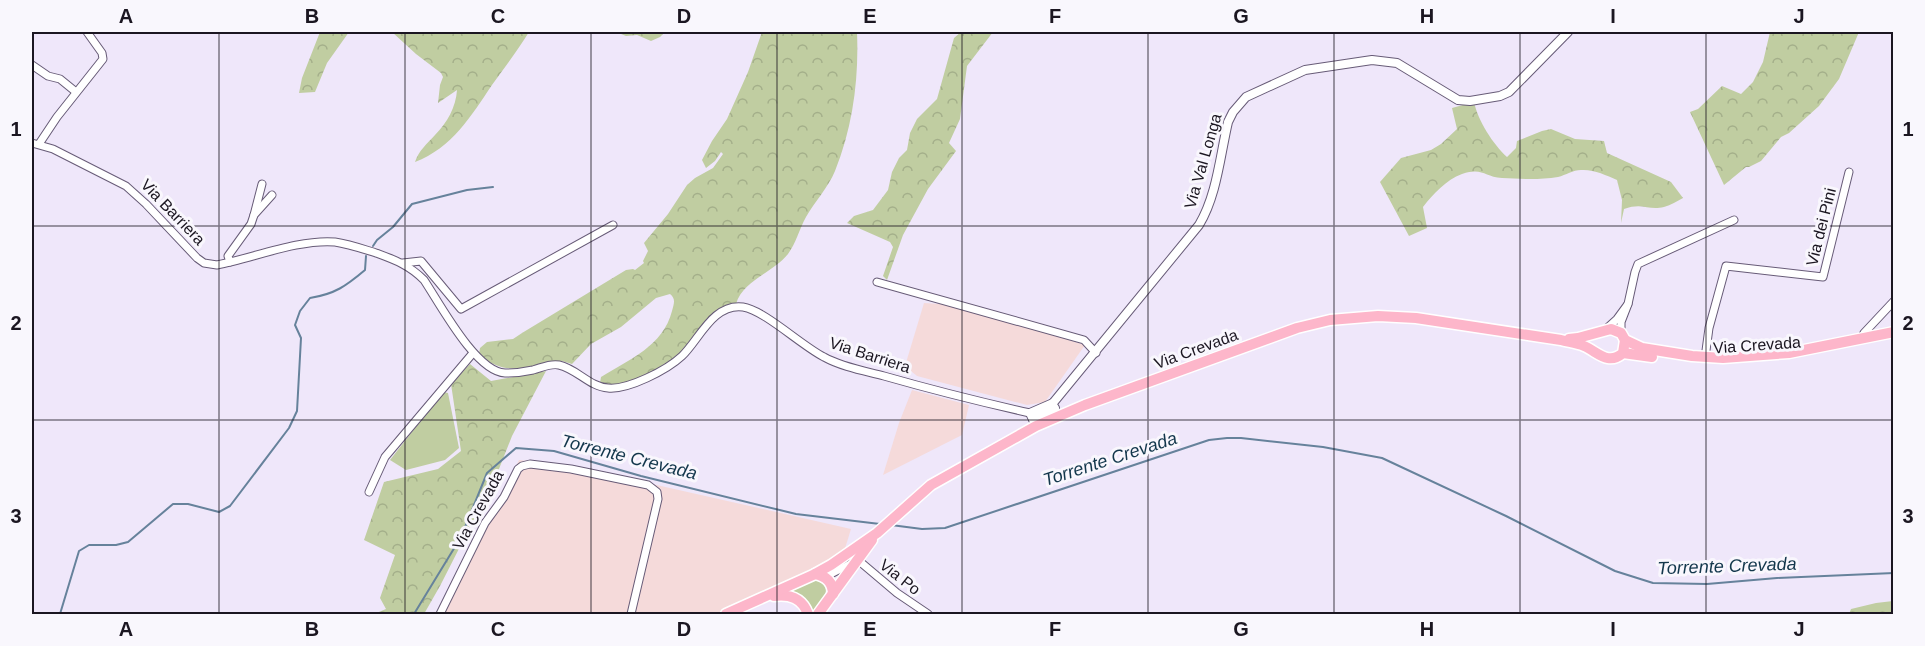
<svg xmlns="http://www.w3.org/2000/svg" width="1925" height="646" font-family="Arial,sans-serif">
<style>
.industrial{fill:#f5dada}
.green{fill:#c0cda1}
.forest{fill:url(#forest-crowns)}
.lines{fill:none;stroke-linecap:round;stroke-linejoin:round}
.stream{stroke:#66829b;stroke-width:2}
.minor-casing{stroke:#675b77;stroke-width:9}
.tertiary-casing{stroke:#675b77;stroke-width:10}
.primary-casing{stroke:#fff;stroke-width:13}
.minor{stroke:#fff;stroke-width:7}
.tertiary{stroke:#fff;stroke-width:8}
.primary{stroke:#fdb6ca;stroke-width:10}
.grid{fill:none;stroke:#1b1621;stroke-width:1.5;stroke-opacity:0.55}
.labels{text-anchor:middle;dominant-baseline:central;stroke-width:6;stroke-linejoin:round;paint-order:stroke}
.street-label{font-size:16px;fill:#1b1621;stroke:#f9f7fd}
.water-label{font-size:18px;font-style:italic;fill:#13374c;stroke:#f9f7fd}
.neatline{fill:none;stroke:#1b1621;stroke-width:2}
.grid-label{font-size:20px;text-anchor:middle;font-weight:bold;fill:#1b1621}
</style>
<defs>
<pattern id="forest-crowns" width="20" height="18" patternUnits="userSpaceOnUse" patternTransform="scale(1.5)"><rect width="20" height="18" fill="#c0cda1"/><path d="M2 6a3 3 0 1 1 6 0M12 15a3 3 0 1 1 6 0" fill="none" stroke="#a4af8a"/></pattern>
</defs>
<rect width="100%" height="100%" fill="#efe7fa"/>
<!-- industrial -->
<g class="industrial">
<path d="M924 303 955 305 1085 345 1045 402 1027 405 917 376 905 366Z"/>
<path d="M912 390 969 405 962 435 883 475 899 423Z"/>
<path d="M519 460 568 465 851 529 843 555 734 614H441Z"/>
</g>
<!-- green -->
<g class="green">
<path d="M443 392 448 393 459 448 445 460 406 470 390 460Z"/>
<path d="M816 579 824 583C830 595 820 604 813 614L799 595 787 590Z"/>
</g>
<!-- forest -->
<g class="forest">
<path d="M320 32H349L327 63 315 92 299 93 302 78Z"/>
<path d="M392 32H529C518 50 505 67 492 85 471 116 452 148 415 162 419 150 427 144 435 135 447 123 456 107 457 90L438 103 440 85 443 77 441 73 416 54Z"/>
<path d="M616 32H665L660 37 651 41 637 35 626 36Z"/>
<path d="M762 32H857C859 78 853 127 835 171 828 188 815 201 806 217 799 230 796 243 788 254 773 273 743 280 736 304L726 306C711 322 693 345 677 357 657 372 626 391 600 383L601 377C630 359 663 346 672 311 674 303 676 299 670 294L656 298 621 327 591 344 572 364 562 361H555C525 367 504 377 479 354L480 348 487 342 513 339 522 333 626 270 633 269 635 270 644 263 643 261 648 251 644 243 668 214 687 185 695 178 713 168 723 154 721 152 715 161 706 168 702 160 712 141 727 119 748 72Z"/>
<path d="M961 32H993L967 66 960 119 949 143 956 151 928 189 903 235 887 280 883 276 893 247 890 242 847 223 854 216 873 210 888 190 892 172 899 158 907 150 910 133 917 119 937 99 954 38Z"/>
<path d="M1770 32H1859L1839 79 1819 106 1789 133 1781 137 1761 161 1749 167H1746L1724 185 1690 112 1698 109 1722 86 1741 94 1753 82 1763 62Z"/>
<path d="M1474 102C1478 121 1493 144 1507 157L1516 148 1517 141 1542 131 1551 129 1575 139 1604 141 1607 153 1671 182 1683 198C1677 201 1671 205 1664 207 1648 211 1643 202 1624 209L1621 223 1622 200 1617 180C1606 175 1593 169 1581 170 1573 170 1566 175 1558 177 1540 180 1520 179 1502 178 1484 177 1483 167 1462 174 1446 180 1433 194 1423 207L1427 228 1409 236 1380 182 1401 158 1431 150 1441 144 1457 129 1452 108Z"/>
<path d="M470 364 491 381 546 371 512 436 497 474 440 586 424 614H374L386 609 380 598 395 555 364 540 384 482 438 469 461 451 451 384Z"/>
<path d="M1893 601V614H1849L1851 609 1876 603Z"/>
</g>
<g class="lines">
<!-- stream -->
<g class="stream">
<path d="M373 246 377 240 393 227 412 204 467 190 493 187"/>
<path d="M891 525 922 529 945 528 1209 440 1227 438H1241L1323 447 1382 458 1506 516 1615 571 1653 583 1707 584 1777 578 1894 573"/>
<path d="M60 614 79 551 89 545H116L128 542 173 504H188L219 512 230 506 289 428 297 411 301 338 295 325 300 311 310 298C335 294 346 286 365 270L366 256"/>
<path d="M414 614 461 537 487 473 516 448 554 451 641 476 796 514 880 524"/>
</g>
<!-- minor casing -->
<g class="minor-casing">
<g id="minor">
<path d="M32 65 48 76 60 79 76 92"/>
<path d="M32 143 53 149 126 186 146 204 197 258 204 263 217 265C253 258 299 239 335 242 349 244 363 249 376 253 395 260 409 265 424 280 440 304 476 372 505 373 514 373 524 372 533 370 541 368 550 363 559 365 577 369 590 387 608 388 628 390 667 370 682 356 699 340 713 303 743 307 764 310 802 346 824 357 842 367 865 371 884 376 933 390 981 402 1030 413"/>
<path d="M39 144 57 117 103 59 102 53 87 32"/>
<path d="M254 215 262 184"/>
<path d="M230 262 228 256 251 224 254 215 272 195"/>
<path d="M403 263 421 261 461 309 613 225"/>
<path d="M877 282 1084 340 1096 353"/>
<path d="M1628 304 1635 272 1638 264 1734 220"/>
<path d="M1606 329 1617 319 1628 304 1621 322V333"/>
<path d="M1861 339 1864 333 1894 301"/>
<path d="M1705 358 1709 328 1726 266 1823 277 1849 172"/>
<path d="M369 492 385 457 473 353"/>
<path d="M825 577 858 560 897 593 928 614"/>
<path d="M440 614 485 523 504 497 518 469 522 466 530 464 571 469 648 485 657 492 658 499 631 614"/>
</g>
</g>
<!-- tertiary casing -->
<g class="tertiary-casing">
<g id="tertiary">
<path d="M1053 403 1199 225C1217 195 1220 156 1228 122L1233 112 1246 97 1305 70 1372 60 1397 63 1458 100 1470 101 1500 96 1509 92 1568 32"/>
<path d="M1033 419 1055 408"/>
<path d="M1036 426 1030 413 1053 403"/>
</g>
</g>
<!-- primary casing -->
<g class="primary-casing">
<g id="primary">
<path d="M1569 339 1578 338 1611 329 1621 333 1625 340 1642 348 1692 356 1723 358 1789 353 1894 332"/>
<path d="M1623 353 1652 357"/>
<path d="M815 574C826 576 833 582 833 594"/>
<path d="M774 596C790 594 802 598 808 614"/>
<path d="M726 614 813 575 831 565 877 533 931 485 1036 426 1085 405 1297 328 1330 320 1378 316 1416 318 1561 340C1568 342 1577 343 1584 346 1598 352 1608 366 1623 353L1625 340"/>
<path d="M818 614 872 540"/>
</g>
</g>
<!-- minor -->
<use href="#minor" class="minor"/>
<!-- tertiary -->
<use href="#tertiary" class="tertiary"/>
<!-- primary -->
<use href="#primary" class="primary"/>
</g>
<!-- grid -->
<path class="grid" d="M219 32V614M405 32V614M591 32V614M777 32V614M962 32V614M1148 32V614M1334 32V614M1520 32V614M1706 32V614M32 226H1894M32 420H1894"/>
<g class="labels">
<!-- street labels -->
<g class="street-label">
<text transform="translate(1203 161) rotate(-74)">Via Val Longa</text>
<text transform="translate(173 212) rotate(46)">Via Barriera</text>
<text transform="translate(1821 227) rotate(-76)">Via dei Pini</text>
<text transform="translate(1757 345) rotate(-4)">Via Crevada</text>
<text transform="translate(1196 349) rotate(-20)">Via Crevada</text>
<text transform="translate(870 355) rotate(18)">Via Barriera</text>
<text transform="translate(478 510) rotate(-61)">Via Crevada</text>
<text transform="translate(900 577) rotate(38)">Via Po</text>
</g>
<!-- water labels -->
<g class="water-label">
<text transform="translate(629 457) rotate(14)">Torrente Crevada</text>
<text transform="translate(1110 459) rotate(-18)">Torrente Crevada</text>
<text transform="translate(1727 566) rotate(-2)">Torrente Crevada</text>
</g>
</g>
<!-- border -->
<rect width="1925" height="646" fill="none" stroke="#f9f7fd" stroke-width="66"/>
<rect x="33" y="33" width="1859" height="580" class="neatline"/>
<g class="grid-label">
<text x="126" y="23">A</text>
<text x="312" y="23">B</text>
<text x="498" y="23">C</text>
<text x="684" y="23">D</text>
<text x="870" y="23">E</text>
<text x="1055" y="23">F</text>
<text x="1241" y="23">G</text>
<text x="1427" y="23">H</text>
<text x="1613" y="23">I</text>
<text x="1799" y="23">J</text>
<text x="16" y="136">1</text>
<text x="1908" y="136">1</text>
<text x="16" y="330">2</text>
<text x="1908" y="330">2</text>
<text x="16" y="523">3</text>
<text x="1908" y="523">3</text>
<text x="126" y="636">A</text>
<text x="312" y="636">B</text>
<text x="498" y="636">C</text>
<text x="684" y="636">D</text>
<text x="870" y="636">E</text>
<text x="1055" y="636">F</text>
<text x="1241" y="636">G</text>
<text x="1427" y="636">H</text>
<text x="1613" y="636">I</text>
<text x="1799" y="636">J</text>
</g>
</svg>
